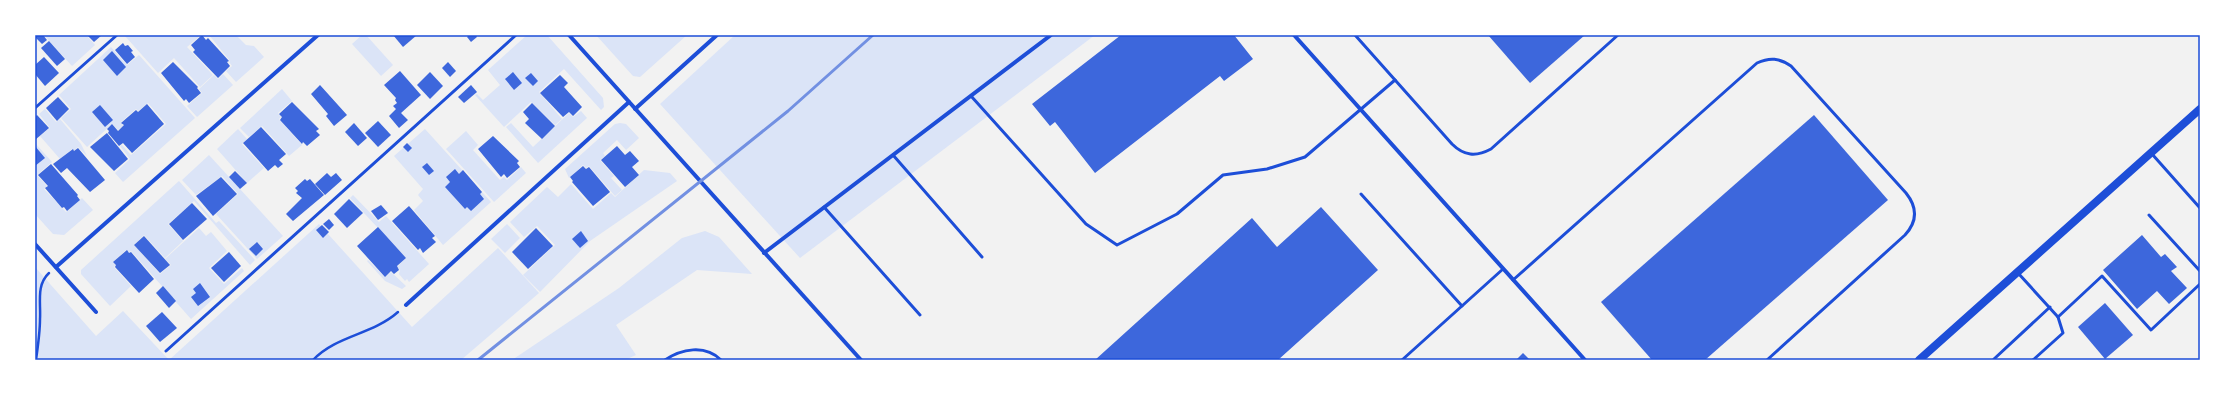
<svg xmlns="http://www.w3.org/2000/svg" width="2235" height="395" font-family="'Titillium Web',sans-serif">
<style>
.green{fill:#dbe4f7}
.building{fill:#3d67dc}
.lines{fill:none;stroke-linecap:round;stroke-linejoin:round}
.path{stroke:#1d4ed8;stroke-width:2.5}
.service{stroke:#1d4ed8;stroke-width:3}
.minor{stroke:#1d4ed8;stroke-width:4}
.secondary{stroke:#1d4ed8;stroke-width:8}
.rail{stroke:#7290e2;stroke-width:3}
.neatline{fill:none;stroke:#1d4ed8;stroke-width:1.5}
</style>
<rect width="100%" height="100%" fill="#f2f2f2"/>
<!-- green -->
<g class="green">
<path d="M44 35H86L95 45 72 66Z"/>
<path d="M126 35H201L187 47 213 75 200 87 174 58 158 73 125 36Z"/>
<path d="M209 35H236L246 45 254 46 264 57 236 82 226 71 232 66 229 62 230 61Z"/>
<path d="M362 35H366L393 65 381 76 352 44Z"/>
<path d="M527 35H547L603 98 604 107 601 110 564 69 539 92 562 119 555 125 531 102 504 127 475 95 477 94 483 100 500 85 488 70Z"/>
<path d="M596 35H687L640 77 633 76Z"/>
<path d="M735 35H1095L800 258 660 104Z"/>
<path d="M111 47 127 65 139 55 195 118 123 182 115 173 130 159 120 146 122 145 131 155 166 124 148 103 138 111 136 109 121 122 123 126 118 130 112 124 87 147 61 118 71 109 59 95Z"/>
<path d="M223 74 233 85 197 117 187 106 202 93 199 89 214 75 218 79Z"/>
<path d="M282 89 292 101 278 113 281 117 279 119 302 145 289 156 262 126 249 137 240 128Z"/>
<path d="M45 109 56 122 60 119 81 144 87 156 78 147 74 151 72 149 60 159 40 136 50 128 39 114Z"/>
<path d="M581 111 587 118 538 163 506 127 511 123 533 147 569 113 573 117Z"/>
<path d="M620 123 626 124 639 138 626 150 617 140 603 153 605 156 600 160 614 176 611 178 622 190 615 196 589 166 586 168 583 165 569 178 565 169 615 124Z"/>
<path d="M238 129 247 139 242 144 264 168 247 183 217 149Z"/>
<path d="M425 129 491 202 443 245 414 210 423 201 418 195 423 189 394 156Z"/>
<path d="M466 131 478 145 473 150 500 180 504 177 507 180 521 167 526 173 494 202 446 149Z"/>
<path d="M35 143 52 162 37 175 47 186 44 189 66 212 82 198 93 210 64 235 53 234 35 214Z"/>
<path d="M209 155 283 236 257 259 216 214 238 194 222 176 196 195 182 180Z"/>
<path d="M644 170 670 173 677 181 590 241 540 292 523 275 555 245 537 226 524 237 510 222 547 187 558 197 571 184 593 209 611 193 615 197Z"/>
<path d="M179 181 216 223 219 221 255 260 250 265 194 201 168 224 183 241 165 258 144 235 134 245 160 274 171 265 165 259 199 228 206 236 211 232 227 251 209 268 224 284 242 268 244 271 191 319 131 251 129 253 126 250 113 262 116 265 114 267 131 286 110 306 81 274V270Z"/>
<path d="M353 195 379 222 386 216 429 264 409 282 407 279 405 281 399 274 400 270 397 267 406 258 350 198Z"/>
<path d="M319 224 412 327 498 248 539 293 461 360H169Z"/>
<path d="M507 224 520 238 505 253 491 239Z"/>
<path d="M705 231 719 237 752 274 697 270 616 325 636 355 625 360H512L619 288 682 238Z"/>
<path d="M368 260 385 277 391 272 406 286 402 289 385 281 367 261Z"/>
<path d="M35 267 96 336 123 311 169 360H35Z"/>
</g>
<!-- building -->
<g class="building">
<path d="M38 35H43L47 40 42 44 35 37Z"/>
<path d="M87 35H102L94 42Z"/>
<path d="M202 35 206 40 208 38 229 61 227 62 230 66 218 78 193 52 195 50 191 45Z"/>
<path d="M393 35H417L403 47Z"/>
<path d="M469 35H476L477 37 471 42 467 37Z"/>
<path d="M1121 35H1234L1253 59 1224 81 1220 76 1095 173 1055 122 1050 126 1032 104Z"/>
<path d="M1488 35H1585L1530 83Z"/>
<path d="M49 41 65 59 57 66 41 48Z"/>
<path d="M123 43 125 46 128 45 133 51 131 52 135 57 127 64 115 50Z"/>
<path d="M112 51 126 67 117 76 103 60Z"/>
<path d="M44 57 59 73 45 86 35 74V65Z"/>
<path d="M173 62 198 87 197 88 201 93 189 103 186 99 184 101 161 73Z"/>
<path d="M448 62 456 71 450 77 442 68Z"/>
<path d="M400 71 421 95 401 113 408 120 399 128 389 116 396 109 393 106 397 103 395 100 396 98 384 85Z"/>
<path d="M430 72 443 86 430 99 417 85Z"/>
<path d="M513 72 522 83 514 90 505 79Z"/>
<path d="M531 73 538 81 533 86 525 78Z"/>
<path d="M560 75 568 83 564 87 582 107 573 116 569 112 563 117 540 93Z"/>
<path d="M320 85 347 115 334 126 326 116 328 114 311 94Z"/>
<path d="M471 85 477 92 464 103 458 97Z"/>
<path d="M58 97 69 109 57 121 46 108Z"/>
<path d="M292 102 319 129 316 131 320 135 307 146 303 142 302 144 280 120 282 117 279 114Z"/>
<path d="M532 103 555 126 542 139 525 123 529 119 523 112Z"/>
<path d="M147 104 164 124 132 153 123 143 119 146 108 133 109 131 107 129 112 124 118 131 124 125 121 123 136 110 138 112Z"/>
<path d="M100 105 113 120 105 127 92 112Z"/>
<path d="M37 115 49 128 35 140V117Z"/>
<path d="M1814 115 1888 200 1705 360H1652L1601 302Z"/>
<path d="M378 121 391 135 378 147 365 133Z"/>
<path d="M354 123 367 138 358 146 345 132Z"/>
<path d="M261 127 286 154 279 160 283 164 278 168 275 165 268 171 243 143Z"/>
<path d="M107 133 128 159 114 171 90 147Z"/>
<path d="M493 136 519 161 517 163 520 167 507 178 504 174 501 177 478 149Z"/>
<path d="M407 143 412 148 408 152 403 147Z"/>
<path d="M35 146 45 158 35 166Z"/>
<path d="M617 146 625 155 630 151 639 161 632 167 639 175 625 187 601 160Z"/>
<path d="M78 148 105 180 90 192 67 168 61 173 53 164 73 149 74 151Z"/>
<path d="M427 163 434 171 429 175 422 167Z"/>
<path d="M51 164 78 195 77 196 80 200 67 211 64 207 62 208 45 188 48 186 38 175Z"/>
<path d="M583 166 586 169 589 167 610 192 593 206 572 182 573 181 570 177Z"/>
<path d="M455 169 459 174 463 170 482 192 480 194 484 199 471 211 467 207 465 209 445 187 450 182 446 177Z"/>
<path d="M235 171 247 183 240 189 229 177Z"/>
<path d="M327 173 331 177 336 173 342 180 325 195 315 184Z"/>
<path d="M221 177 237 194 213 216 196 196Z"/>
<path d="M305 179 307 181 310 179 324 195 293 221 286 214 302 198 296 193 298 191 295 188Z"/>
<path d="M349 199 363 213 347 228 334 214Z"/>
<path d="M192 203 207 219 183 240 169 224Z"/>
<path d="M381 205 388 213 378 220 371 211Z"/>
<path d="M409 206 435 236 432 238 436 242 423 253 420 248 418 250 392 221Z"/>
<path d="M1321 207 1378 270 1278 360H1095L1252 218 1277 247Z"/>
<path d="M329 219 334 225 329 230 323 224Z"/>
<path d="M322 225 329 232 323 238 316 230Z"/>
<path d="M378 227 406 258 397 266 399 270 394 274 391 271 385 277 357 246Z"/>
<path d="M536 228 553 246 528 269 512 252Z"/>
<path d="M581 231 588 241 580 248 572 239Z"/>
<path d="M2142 235 2161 257 2165 254 2177 267 2171 271 2187 288 2169 304 2157 291 2137 309 2103 270Z"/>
<path d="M144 236 170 265 160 273 134 245Z"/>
<path d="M257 242 263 249 256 256 249 249Z"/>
<path d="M127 250 129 253 131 252 154 279 139 293 115 267 116 265 113 262Z"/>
<path d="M229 252 241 266 224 282 211 268Z"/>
<path d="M200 283 210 297 198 306 191 297 196 293 193 289Z"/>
<path d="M163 286 176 301 169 308 156 293Z"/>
<path d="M2105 303 2133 335 2105 359 2078 327Z"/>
<path d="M162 312 177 328 160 342 146 326Z"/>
<path d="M1523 353 1530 360H1516Z"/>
</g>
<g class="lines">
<!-- path -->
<g class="path">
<path d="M36 360C38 346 40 332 40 319 41 303 36 285 49 273"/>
<path d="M313 360C337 335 372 335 398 312"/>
</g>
<!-- service -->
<g class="service">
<path d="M1355 35 1452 144C1464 156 1476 157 1491 149L1618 35"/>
<path d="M971 96 1086 224 1117 245 1177 214 1223 175 1267 169 1305 157 1395 80"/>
<path d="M35 108 117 35"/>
<path d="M2152 154 2200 208"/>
<path d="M893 155 982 257"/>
<path d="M1361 194 1462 306"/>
<path d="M824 207 920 315"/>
<path d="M2149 215 2200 271"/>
<path d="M2018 273 2058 317 2102 276 2151 330 2200 284"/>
<path d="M1513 280 1757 63C1770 57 1779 58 1791 66L1906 193C1918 208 1917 222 1905 235L1767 360"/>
<path d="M166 351 516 35"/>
<path d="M1994 359 2050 307"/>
<path d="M665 360C681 349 705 344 721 360"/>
<path d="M1402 360 1503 269"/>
<path d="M2033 360 2063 333 2058 317"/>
</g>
<!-- minor -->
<g class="minor">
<path d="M569 35 861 360"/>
<path d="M1294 35 1585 360"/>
<path d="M635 109 717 35"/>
<path d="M35 244 96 312"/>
<path d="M764 253 1051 35"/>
<path d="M56 267 318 35"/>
<path d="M406 305 629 102"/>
</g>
<!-- secondary -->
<path class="secondary" d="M1919 360 2200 109"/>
<!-- rail -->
<path class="rail" d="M478 360 788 111 873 35"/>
</g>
<!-- border -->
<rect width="2235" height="395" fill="none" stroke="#ffffff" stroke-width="72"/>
<rect x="36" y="36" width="2163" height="323" class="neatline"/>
</svg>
